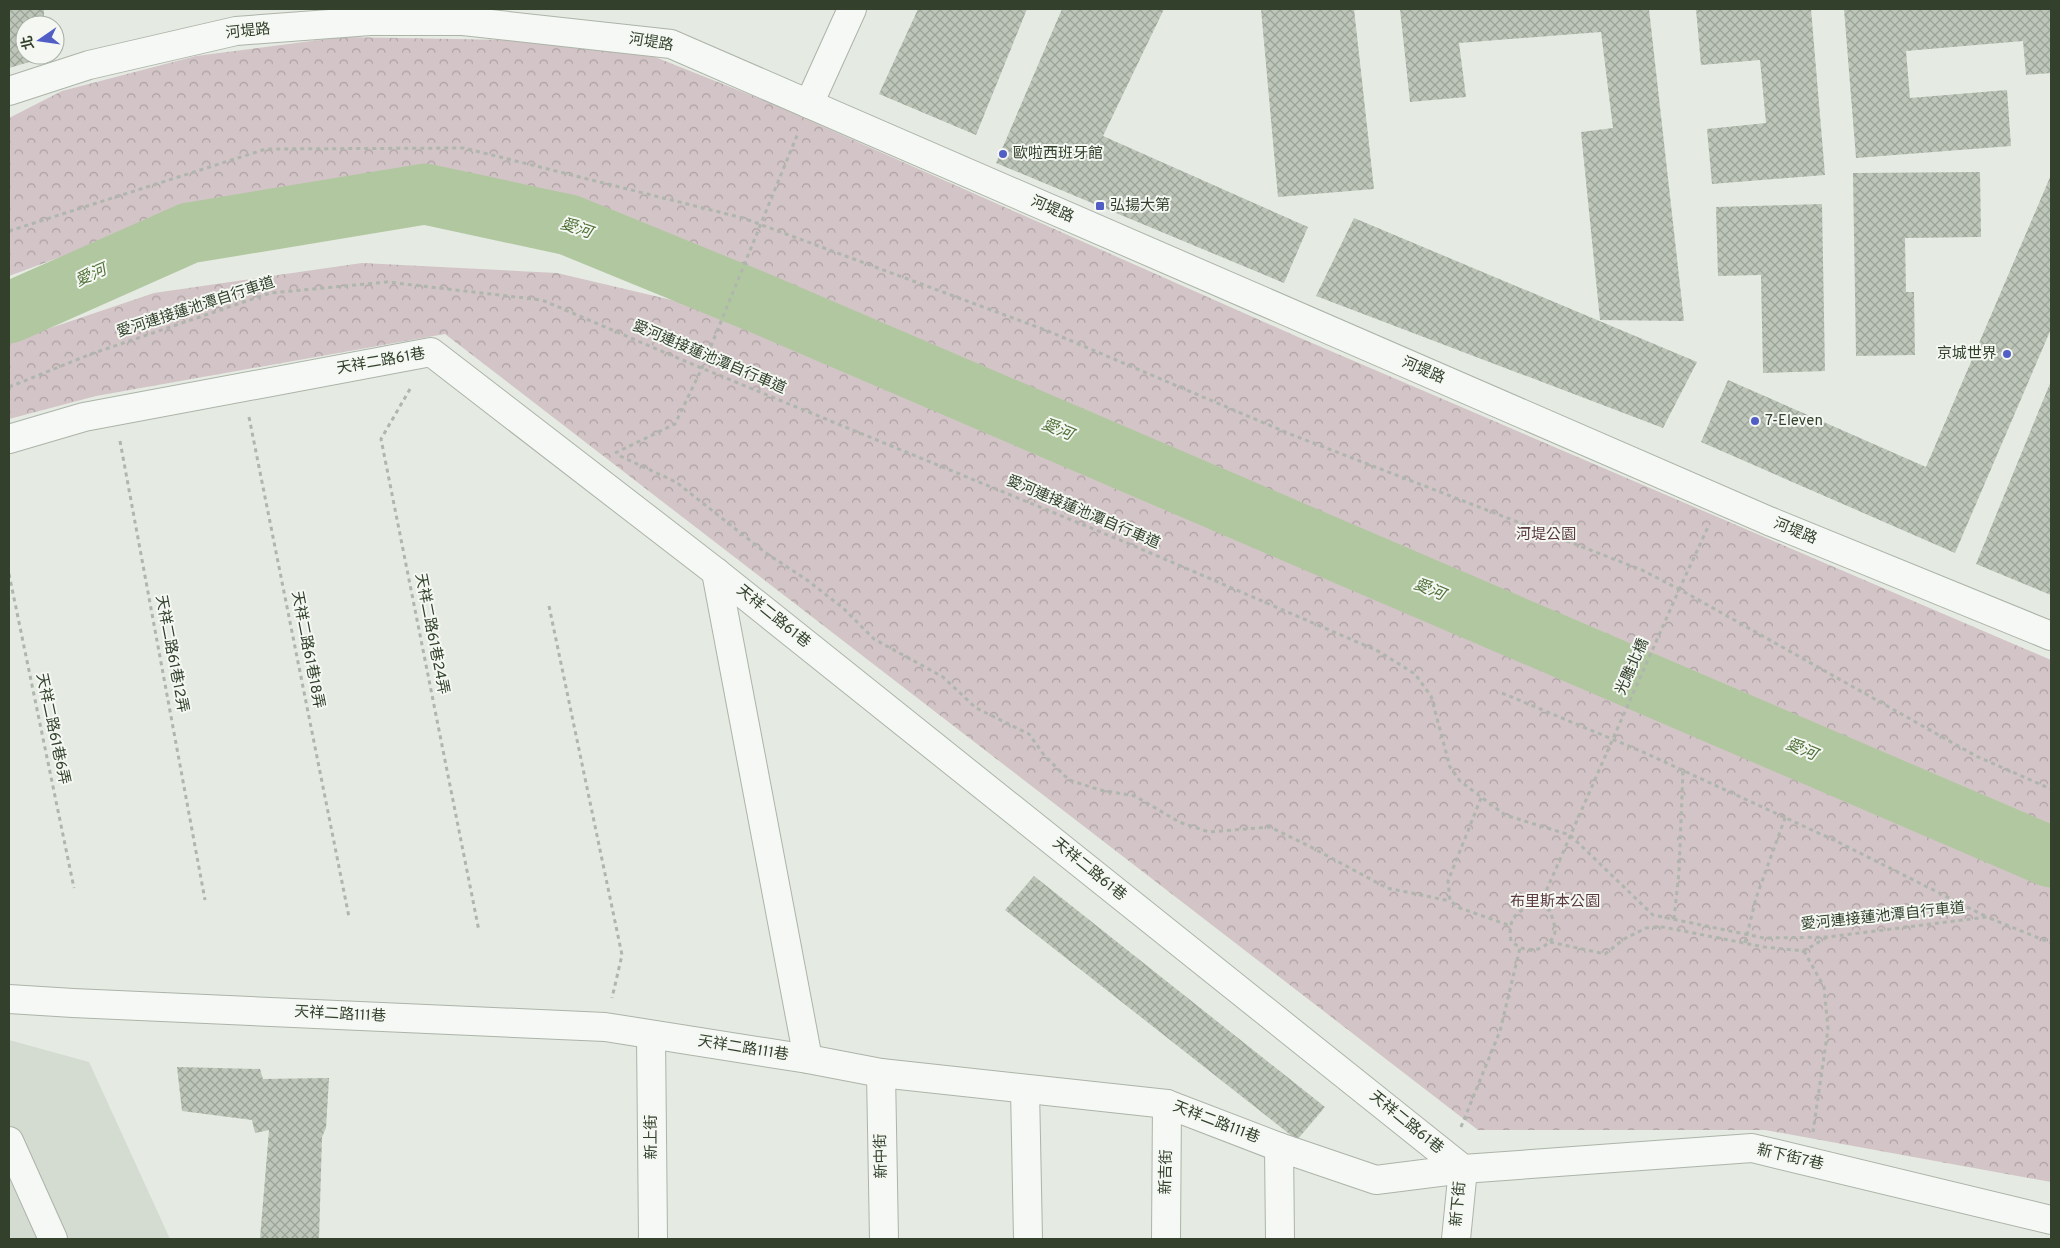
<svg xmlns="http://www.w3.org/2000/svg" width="2060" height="1248" font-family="Overpass,'Noto Sans TC',sans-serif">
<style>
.built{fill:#d4dbd1}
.park{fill:url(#park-crowns)}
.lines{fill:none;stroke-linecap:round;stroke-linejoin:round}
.river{stroke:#b1c7a0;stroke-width:61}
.building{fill:url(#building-cross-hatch)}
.minor-casing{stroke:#acb4a8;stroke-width:30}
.path{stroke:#afb6ad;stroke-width:3;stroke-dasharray:4 4;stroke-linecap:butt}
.minor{stroke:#f6f8f5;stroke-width:28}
.path-bridge{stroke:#afb6ad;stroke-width:3;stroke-dasharray:4 4;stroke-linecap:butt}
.poi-dot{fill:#515ec5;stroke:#f4f7f2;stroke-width:2}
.labels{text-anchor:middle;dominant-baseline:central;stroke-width:4;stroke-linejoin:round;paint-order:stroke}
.street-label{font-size:15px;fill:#32402c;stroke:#f4f7f2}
.poi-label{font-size:15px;fill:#32402c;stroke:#f4f7f2;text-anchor:start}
.park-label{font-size:15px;fill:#5b3a3f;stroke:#f4f7f2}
.water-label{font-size:16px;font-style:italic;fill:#507138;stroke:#f4f7f2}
</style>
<defs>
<pattern id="park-crowns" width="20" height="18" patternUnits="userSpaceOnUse" patternTransform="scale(1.25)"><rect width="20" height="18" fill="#d3c4c7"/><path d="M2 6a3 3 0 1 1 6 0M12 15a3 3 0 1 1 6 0" fill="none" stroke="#aca1a2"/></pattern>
<pattern id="building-cross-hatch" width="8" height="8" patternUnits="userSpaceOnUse" patternTransform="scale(1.25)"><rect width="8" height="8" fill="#bec6ba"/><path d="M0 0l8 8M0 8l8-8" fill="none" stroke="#9ba297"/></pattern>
</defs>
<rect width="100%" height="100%" fill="#e5eae2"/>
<!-- built -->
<path class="built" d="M9 1040 89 1062 170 1239H9Z"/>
<!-- park -->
<g class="park">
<path d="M342 37 510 40 655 57 763 100 1298 337 2051 660V835L1880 762 1512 613 770 284 582 202 494 188 367 174 227 200 104 241 9 276V118L62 91 196 56Z"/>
<path d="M362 263 557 273 748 318 1635 689 2051 880V1182L1765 1130H1478L445 334 96 396 9 419V342L154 293Z"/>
</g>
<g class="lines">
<!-- river -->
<path class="river" d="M9 313 189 233 425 194 569 225 762 304 2051 857"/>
</g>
<!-- building -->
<g class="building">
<path d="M9 9H44V25H25V55H43V58L9 68Z"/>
<path d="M918 9H1027L976 135 879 94Z"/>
<path d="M1062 9H1164L1103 136 1308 227 1284 283 996 163Z"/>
<path d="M1261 9H1354L1374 189 1278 197Z"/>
<path d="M1400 9H1649L1684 321 1600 320 1581 132 1613 128 1601 32 1459 43 1466 97 1410 102Z"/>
<path d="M1696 9H1811L1825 175 1712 184 1707 129 1766 123 1760 60 1701 65Z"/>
<path d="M1844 9H2051V73L2026 75 2023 41 1906 51 1910 98 2007 90 2011 146 1856 158Z"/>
<path d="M1980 172 1981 237 1905 238 1906 292H1914L1915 355 1856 356 1853 173Z"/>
<path d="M2051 175V329L1955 553 1701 442 1728 380 1926 467Z"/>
<path d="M1822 204 1825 371 1763 373 1761 275 1718 276 1716 207Z"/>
<path d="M1354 218 1697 362 1663 428 1316 296Z"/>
<path d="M2051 381V595L1976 564Z"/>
<path d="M1034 876 1325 1107 1297 1140 1005 910Z"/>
<path d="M177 1067 260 1069 263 1079 329 1078 326 1128 322 1137 319 1239H260L269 1130 255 1133 252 1120 182 1111Z"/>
</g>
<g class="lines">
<!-- minor casing -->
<g class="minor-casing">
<g id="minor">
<path d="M9 91 89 65 236 31 370 21H463L671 44 1769 521 2051 636"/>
<path d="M809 104 852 9"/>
<path d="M9 439 84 417 431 352 716 572 1463 1169"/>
<path d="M716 572 808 1059"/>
<path d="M9 999 73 1003 605 1027 808 1059 881 1073 1167 1104 1279 1147 1376 1180 1463 1169 1752 1148 2051 1220"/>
<path d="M651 1035 653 1239"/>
<path d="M881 1073 884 1239"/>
<path d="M1025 1089 1028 1239"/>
<path d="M9 1141 53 1239"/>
<path d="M1279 1147 1280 1239"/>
<path d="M1166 1239 1167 1104"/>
<path d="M1456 1239 1463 1169"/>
</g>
</g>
<!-- path -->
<g class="path">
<path d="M9 231 266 149 464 148 743 218 1048 331 1290 434 1642 570 1688 594 1976 756 2051 789"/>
<path d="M9 387 91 354 270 293 387 282 542 300 687 362 1125 542 1378 651 1415 674 1431 696 1450 767 1460 781 1505 815 1570 835 1653 915 1764 938 1828 937 1987 917 2051 943"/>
<path d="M410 389 381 439 479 931"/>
<path d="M249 417 349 917"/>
<path d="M120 441 205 900"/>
<path d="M615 453 675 424 702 368 798 133"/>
<path d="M620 456 676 482 766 553 807 580 843 608 874 639 943 677 976 708 1029 734 1044 755 1069 780 1100 790 1135 796 1179 822 1209 832 1270 827 1309 846 1387 888 1450 901"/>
<path d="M9 574 74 888"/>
<path d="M1679 590 1708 527"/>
<path d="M549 606 622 955 612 998"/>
<path d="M1502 693 1643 752 1838 842 1987 917"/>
<path d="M1481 798 1448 881 1450 901 1460 908 1511 926"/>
<path d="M1540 905 1607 752"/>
<path d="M1540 905 1550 911C1552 917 1555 924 1555 931 1555 936 1551 941 1547 944 1534 954 1523 951 1511 941 1507 917 1518 908 1540 905Z"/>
<path d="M1674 919 1679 872 1683 770"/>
<path d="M1550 942 1605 954 1624 939 1646 928 1663 927 1764 947 1804 951 1827 937"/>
<path d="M1745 943 1756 898 1785 818"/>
<path d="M1804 951 1824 987 1828 1029 1813 1132"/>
<path d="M1461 1127 1500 1031 1520 948"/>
</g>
<!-- minor -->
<use href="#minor" class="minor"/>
<!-- path-bridge -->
<path class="path-bridge" d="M1607 752 1679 590"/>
</g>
<!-- markers -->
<g class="poi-dot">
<circle cx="1003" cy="154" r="5"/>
<rect x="1095" y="201" width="10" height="10" rx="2.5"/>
<circle cx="2007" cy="354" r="5"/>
<circle cx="1755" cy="421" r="5"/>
</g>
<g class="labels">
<!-- street labels -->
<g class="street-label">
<text transform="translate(248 32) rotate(-6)">河堤路</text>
<text transform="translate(651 43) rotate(9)">河堤路</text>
<text transform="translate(1052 210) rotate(23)">河堤路</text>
<text transform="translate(196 308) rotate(-18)">愛河連接蓮池潭自行車道</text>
<text transform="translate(709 358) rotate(23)">愛河連接蓮池潭自行車道</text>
<text transform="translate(381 362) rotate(-10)">天祥二路61巷</text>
<text transform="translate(1423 371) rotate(23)">河堤路</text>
<text transform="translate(1083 513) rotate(23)">愛河連接蓮池潭自行車道</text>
<text transform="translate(1795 532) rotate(22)">河堤路</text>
<text transform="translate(773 617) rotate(39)">天祥二路61巷</text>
<text transform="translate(431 634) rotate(79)">天祥二路61巷24弄</text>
<text transform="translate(307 650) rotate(79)">天祥二路61巷18弄</text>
<text transform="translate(171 654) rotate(79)">天祥二路61巷12弄</text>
<text transform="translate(1633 667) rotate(-66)">光雕北橋</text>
<text transform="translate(52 729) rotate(78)">天祥二路61巷6弄</text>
<text transform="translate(1089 870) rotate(39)">天祥二路61巷</text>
<text transform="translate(1883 917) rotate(-6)">愛河連接蓮池潭自行車道</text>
<text transform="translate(340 1015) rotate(3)">天祥二路111巷</text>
<text transform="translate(743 1049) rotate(9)">天祥二路111巷</text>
<text transform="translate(1216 1123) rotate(21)">天祥二路111巷</text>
<text transform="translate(1406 1123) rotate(39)">天祥二路61巷</text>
<text transform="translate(652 1137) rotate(-90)">新上街</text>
<text transform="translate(882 1156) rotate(-91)">新中街</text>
<text transform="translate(1790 1158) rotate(13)">新下街7巷</text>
<text transform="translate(1167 1172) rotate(-89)">新吉街</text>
<text transform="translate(1459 1204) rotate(-85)">新下街</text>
</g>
<!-- poi labels -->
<g class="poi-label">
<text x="1013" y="154">歐啦西班牙館</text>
<text x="1110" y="206">弘揚大第</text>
<text x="1997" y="354" text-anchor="end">京城世界</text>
<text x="1765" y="421">7-Eleven</text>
</g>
<!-- park labels -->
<g class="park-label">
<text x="1546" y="535">河堤公園</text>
<text x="1555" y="902">布里斯本公園</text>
</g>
<!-- water labels -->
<g class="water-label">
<text transform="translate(576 229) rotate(19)">愛河</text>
<text transform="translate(91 276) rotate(-24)">愛河</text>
<text transform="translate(1057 430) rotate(23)">愛河</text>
<text transform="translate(1429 590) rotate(23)">愛河</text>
<text transform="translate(1801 750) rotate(23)">愛河</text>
</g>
</g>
<!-- border -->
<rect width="2060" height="1248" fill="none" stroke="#32402c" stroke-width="20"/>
<!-- north arrow -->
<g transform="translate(40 40) rotate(257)"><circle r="24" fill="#f4f7f2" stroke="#a6aea3"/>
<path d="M0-4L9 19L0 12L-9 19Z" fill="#515ec5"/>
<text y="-8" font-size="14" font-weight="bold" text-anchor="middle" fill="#32402c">北</text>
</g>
</svg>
